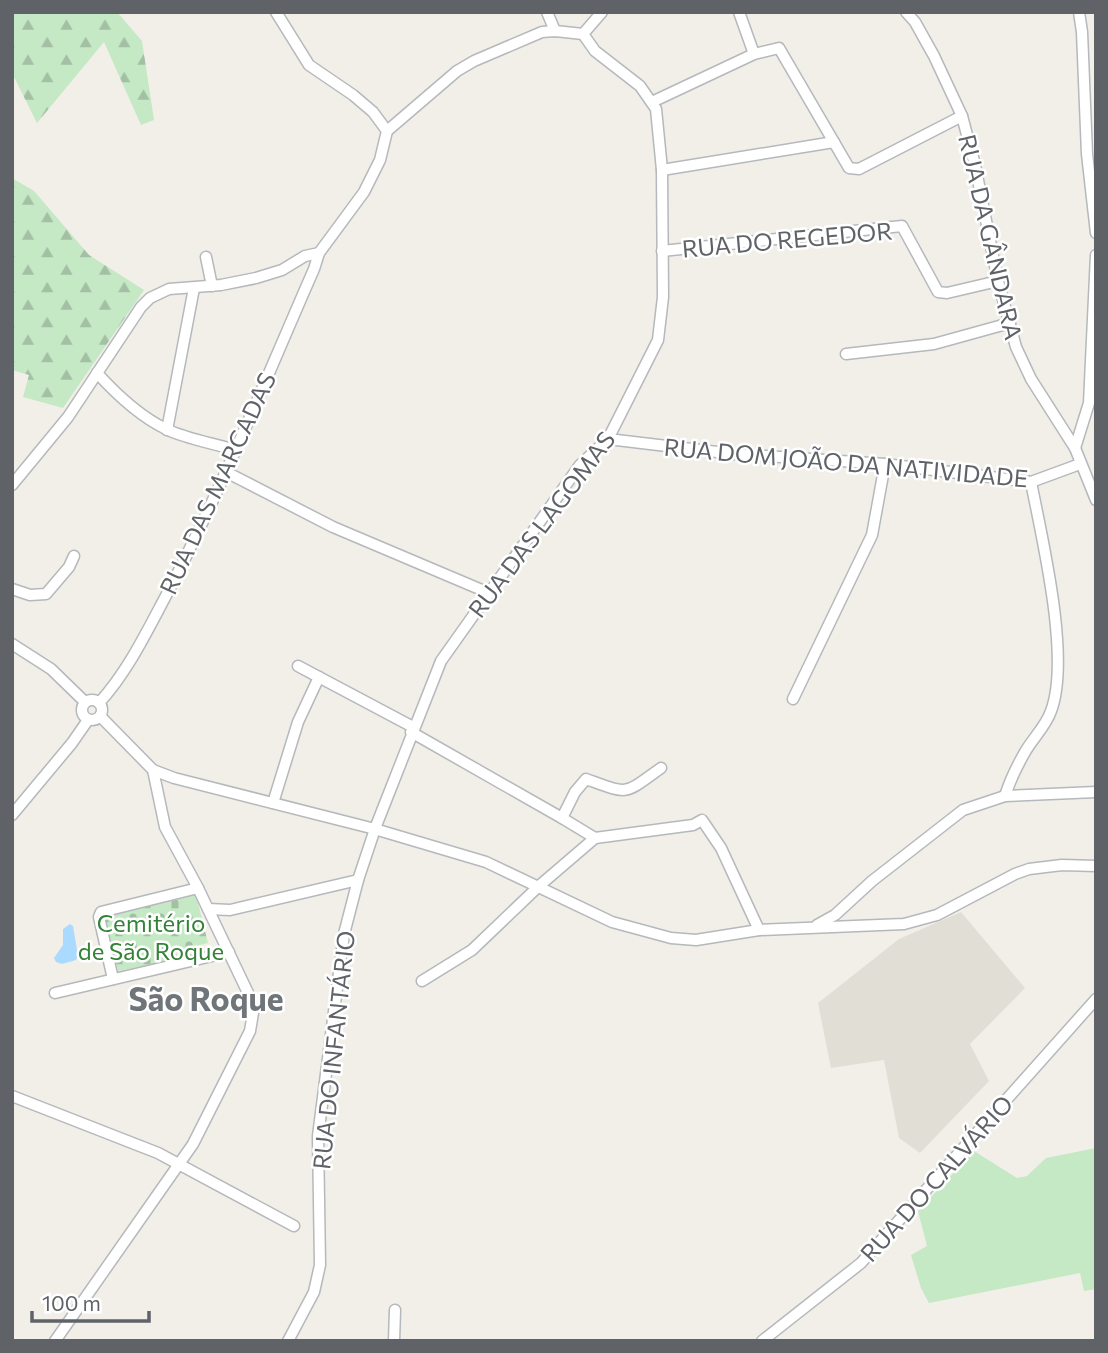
<svg xmlns="http://www.w3.org/2000/svg" width="1108" height="1353" font-family="Commissioner,sans-serif">
<style>
.education{fill:#e1ded6}
.green{fill:#c5e8c5}
.forest{fill:url(#forest-firs)}
.cemetery{fill:url(#cemetery-stones)}
.water{fill:#aadaff}
.lines{fill:none;stroke-linecap:round;stroke-linejoin:round}
.minor-casing{stroke:#b5b8bc;stroke-width:13}
.minor{stroke:#fff;stroke-width:10}
.labels{text-anchor:middle;dominant-baseline:central;stroke-width:5;stroke-linejoin:round;paint-order:stroke}
.street-label{font-size:24px;fill:#5f6368;stroke:#fff}
.park-label{font-size:24px;fill:#348238;stroke:#fff}
.district-label{font-size:32px;font-weight:bold;fill:#70757a;stroke:#fff}
</style>
<defs>
<pattern id="forest-firs" width="22" height="20" patternUnits="userSpaceOnUse" patternTransform="scale(1.75)"><rect width="22" height="20" fill="#c5e8c5"/><path d="M5 1l3.5 6h-7zM16 11l3.5 6h-7z" fill="#a3c0a4"/></pattern>
<pattern id="cemetery-stones" width="16" height="16" patternUnits="userSpaceOnUse" patternTransform="scale(1.75)"><rect width="16" height="16" fill="#c5e8c5"/><path d="M2 7V4a2 2 0 0 1 4 0v3zM10 15v-3a2 2 0 0 1 4 0v3z" fill="#a3c0a4"/></pattern>
</defs>
<rect width="100%" height="100%" fill="#f1efe8"/>
<!-- education -->
<path class="education" d="M961 912 1025 988 970 1044 989 1081 920 1153 899 1138 884 1060 831 1068 818 1003 899 939Z"/>
<!-- green -->
<path class="green" d="M1096 1148V1289L1084 1291 1080 1273 929 1303 921 1288 911 1255 927 1246 918 1211 974 1151 1017 1178 1027 1176 1046 1158Z"/>
<!-- forest -->
<g class="forest">
<path d="M12 12H117L142 41 154 120 141 125 104 42 37 123 12 73Z"/>
<path d="M12 178 34 191 89 255 144 290 63 408 23 397 29 375 12 370Z"/>
</g>
<!-- cemetery -->
<path class="cemetery" d="M196 895 208 943 176 951 178 959 118 971 105 917Z"/>
<!-- water -->
<path class="water" d="M70 924 73 926 78 956 76 960 62 964 56 962 54 958 63 945V929Z"/>
<g class="lines">
<!-- minor casing -->
<g class="minor-casing">
<g id="minor">
<path d="M276 12 309 65 353 95 373 112 387 131"/>
<path d="M547 12 555 31"/>
<path d="M739 12 754 54"/>
<path d="M906 12 915 22 934 56 962 116 975 165 998 281 1016 347 1031 379 1075 448 1096 500"/>
<path d="M1079 12 1082 32 1087 154 1096 233"/>
<path d="M652 102 754 54 779 48 849 168 859 169 962 116"/>
<path d="M662 170 834 142"/>
<path d="M662 251 902 226 938 292 947 293 998 281"/>
<path d="M206 257 212 286"/>
<path d="M846 354 934 344 1010 323"/>
<path d="M97 373C117 395 139 416 166 429 186 439 213 443 235 450"/>
<path d="M167 430 194 288"/>
<path d="M608 439 734 454 885 464 1031 482 1080 464"/>
<path d="M1075 448 1089 403 1096 255"/>
<path d="M226 472 333 527 489 593"/>
<path d="M12 485 68 417 141 307 150 298 169 289 221 285 256 278 282 270 305 256 319 253"/>
<path d="M12 589 30 595 46 594 69 567 74 556"/>
<path d="M12 644 51 669 85 702"/>
<path d="M298 666 413 727"/>
<path d="M793 699 872 535 885 464"/>
<circle cx="92" cy="710" r="10"/>
<path d="M99 703C129 670 148 629 169 590 223 486 267 376 314 269L319 253 364 192 380 160 387 131 457 71 474 61 542 32 555 31 583 34 602 12"/>
<path d="M411 732 562 818"/>
<path d="M153 770 174 778 371 828"/>
<path d="M1005 796C1010 780 1017 766 1025 752 1033 738 1046 726 1051 711 1071 658 1042 539 1031 482"/>
<path d="M273 803 298 722 319 677"/>
<path d="M12 815 72 743 88 720"/>
<path d="M376 826 441 661 580 465 608 439 658 340 663 297 662 170 656 109 640 86 595 51 583 34"/>
<path d="M378 830 486 862 612 922 671 938 696 940 759 930 904 924 937 915 1015 874 1029 869 1062 865 1096 866"/>
<path d="M595 838 693 825 702 820 721 848 759 930"/>
<path d="M208 909 230 910 358 880 374 832"/>
<path d="M817 925 835 915 872 881 963 810 1005 796 1096 792"/>
<path d="M113 979 99 917 101 912 198 888"/>
<path d="M422 981 472 950 539 886 595 838 562 818 575 792 586 779C630 795 623 795 661 768"/>
<path d="M55 993 229 952"/>
<path d="M12 1096 158 1153 294 1226"/>
<path d="M55 1341 193 1144 250 1031 253 1013 249 995 198 888 165 827 153 770 100 716"/>
<path d="M288 1341 314 1292 320 1265 318 1136 344 934 358 880"/>
<path d="M394 1341 395 1310"/>
<path d="M762 1341 861 1263 1096 999"/>
</g>
</g>
<!-- minor -->
<use href="#minor" class="minor"/>
</g>
<g class="labels">
<!-- street labels -->
<g class="street-label">
<text transform="translate(991 237) rotate(77)">RUA DA GÂNDARA</text>
<text transform="translate(787 239) rotate(-5)">RUA DO REGEDOR</text>
<text transform="translate(846 462) rotate(5)">RUA DOM JOÃO DA NATIVIDADE</text>
<text transform="translate(217 483) rotate(-65)">RUA DAS MARCADAS</text>
<text transform="translate(541 524) rotate(-53)">RUA DAS LAGOMAS</text>
<text transform="translate(333 1050) rotate(-84)">RUA DO INFANTÁRIO</text>
<text transform="translate(936 1178) rotate(-48)">RUA DO CALVÁRIO</text>
</g>
<!-- park labels -->
<g class="park-label">
<text x="151" y="922">Cemitério<tspan x="151" dy="28">de São Roque</tspan></text>
</g>
<!-- district labels -->
<g class="district-label">
<text x="206" y="998">São Roque</text>
</g>
</g>
<!-- border -->
<rect width="1108" height="1353" fill="none" stroke="#5f6368" stroke-width="28"/>
<!-- scale -->
<path d="M32 1311v10h117v-10" fill="none" stroke="#5f6368" stroke-width="3.5"/>
<text x="42" y="1311" font-size="21" fill="#5f6368" stroke="#ffffff" stroke-width="5" paint-order="stroke">100 m</text>
</svg>
